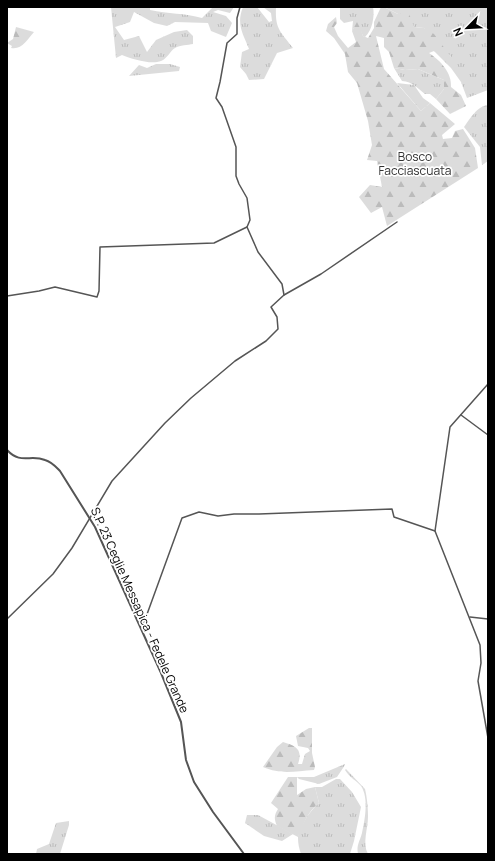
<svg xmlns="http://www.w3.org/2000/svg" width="495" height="861" font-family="Manrope,sans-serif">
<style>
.grass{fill:url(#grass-tufts)}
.forest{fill:url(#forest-firs)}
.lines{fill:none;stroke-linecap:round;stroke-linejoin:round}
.minor{stroke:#555;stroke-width:1.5}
.tertiary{stroke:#555;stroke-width:2}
.labels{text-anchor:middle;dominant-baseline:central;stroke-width:3.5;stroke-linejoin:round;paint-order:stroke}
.park-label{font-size:12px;fill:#333;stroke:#fff}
.street-label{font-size:12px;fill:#000;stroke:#fff}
</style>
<defs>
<pattern id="grass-tufts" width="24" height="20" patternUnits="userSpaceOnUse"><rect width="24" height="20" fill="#dcdcdc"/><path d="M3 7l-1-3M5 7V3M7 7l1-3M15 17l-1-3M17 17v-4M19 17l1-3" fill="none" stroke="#bbb"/></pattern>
<pattern id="forest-firs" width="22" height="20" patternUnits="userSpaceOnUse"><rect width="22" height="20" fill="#dcdcdc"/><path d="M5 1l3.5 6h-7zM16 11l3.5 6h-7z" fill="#bbb"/></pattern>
</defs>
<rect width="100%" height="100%" fill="#fff"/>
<!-- grass -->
<g class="grass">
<path d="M111 7H150V10C168 14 185 13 202 18L213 7H234L230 13 218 10 213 12 226 16 232 23 226 37 211 31 208 23 175 22 167 26 154 23 134 12 130 22 115 27 124 40 139 36 147 52 156 40 174 32 187 30 193 36V44C188 45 180 45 175 48 170 51 167 59 161 61 151 65 132 59 122 55L116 58Z"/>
<path d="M243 7H257L269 22 272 21 271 13 263 7H276C275 29 280 31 293 48L277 53 264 79 249 80 246 74 240 67 242 52 249 49C243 34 236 24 243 7Z"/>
<path d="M340 7H373C375 16 372 31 365 37L363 36 357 23 352 31 353 21 344 23 340 19Z"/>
<path d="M384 7H488V90L467 98 461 82 451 68V57L424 28 414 27 398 14Z"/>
<path d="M156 64H170L180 67 179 71 129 76 139 65 147 68Z"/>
<path d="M394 68 405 70 418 69 444 80V89L436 99 430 94H425C417 88 413 82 402 81Z"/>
<path d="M397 83 414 85 423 98 430 103 421 111Z"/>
<path d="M488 105V161L482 165 480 147 464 127C470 119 477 106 488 105Z"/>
<path d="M345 764V765L337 777 319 784 299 779 297 777H314Z"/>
<path d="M346 769 365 789C367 797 368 808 368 817 368 829 362 843 368 854H358C356 845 360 841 362 833 365 819 369 798 361 786 357 781 350 778 345 770Z"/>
<path d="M336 779H340L352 792 361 807 354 841 350 854H301C299 849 298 843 298 838 298 829 311 809 319 803L315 787H322Z"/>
<path d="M247 815H258L293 834 282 841 264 836 245 823Z"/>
<path d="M69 821V825L60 854H36L37 849 49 844 56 823Z"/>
</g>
<!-- forest -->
<g class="forest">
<path d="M381 7H384L398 14 408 11 414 27 424 28 434 34 451 57V68L434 51 429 53C441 61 452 73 451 87L461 95 466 106 450 114 436 99 444 89V80L418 69 405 70 394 68 389 52 384 47V38L376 36 384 69 421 111 430 103 455 124 442 135 443 139 452 138 455 131 463 129 475 148 478 168 387 226 382 207 371 213 359 197 370 185 382 187 377 161 367 160 372 145 368 121 357 83 348 72 345 54 334 38 326 31 328 24 336 17 337 23 334 27 338 36 348 48 356 42 352 31 357 22 361 30 363 36 368 38 374 28V22Z"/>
<path d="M16 27 34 32C27 40 22 50 11 48L12 46 7 43 13 39Z"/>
<path d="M309 728H312V753L315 767 314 770C295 771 281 775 263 767L277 747 283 742C296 746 303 749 298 764H302L305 754 310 751 308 748 298 746 296 736Z"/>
<path d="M288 777H297V795L306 789 315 787 319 803C308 811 303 825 298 837L277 826C274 819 274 815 278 809L271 803Z"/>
</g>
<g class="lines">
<!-- minor -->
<g class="minor">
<path d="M240 7 237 18V34L227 43 220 82 216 98 222 107 236 147V176L239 184 247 198 250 220 247 227 258 252 282 284 284 295"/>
<path d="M7 296 39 291 55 287 97 297 99 291 100 247 214 243 247 227"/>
<path d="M488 384 450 427 435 531 480 645 481 663 478 681 488 738"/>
<path d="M461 415 488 435"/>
<path d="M470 617 488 619"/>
<path d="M7 619 53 574 72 548 112 481 165 423 191 398 235 361 266 341 278 329 277 317 271 307 284 295 321 274 397 222"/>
<path d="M142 628 182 518 199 512 218 516 234 514H259L392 509 394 517 435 531"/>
</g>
<!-- tertiary -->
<path class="tertiary" d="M7 450C21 465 30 454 45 460 52 462 56 467 60 471L95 527 161 673 181 722 186 760 194 782 213 812 244 854"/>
</g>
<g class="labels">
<!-- park labels -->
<g class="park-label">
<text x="415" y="156">Bosco<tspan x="415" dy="14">Facciascuata</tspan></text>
</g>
<!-- street labels -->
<g class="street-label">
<text transform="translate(140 610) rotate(66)">S.P. 23 Ceglie Messapica - Fedele Grande</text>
</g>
</g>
<!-- border -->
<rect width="495" height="861" fill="none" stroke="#000000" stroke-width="16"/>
<!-- north arrow -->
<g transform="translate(467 28) rotate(246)" stroke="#ffffff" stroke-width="3" paint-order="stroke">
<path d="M0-3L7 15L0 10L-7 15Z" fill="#000000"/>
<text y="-6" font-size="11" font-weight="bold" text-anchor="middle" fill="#000000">N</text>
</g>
</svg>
